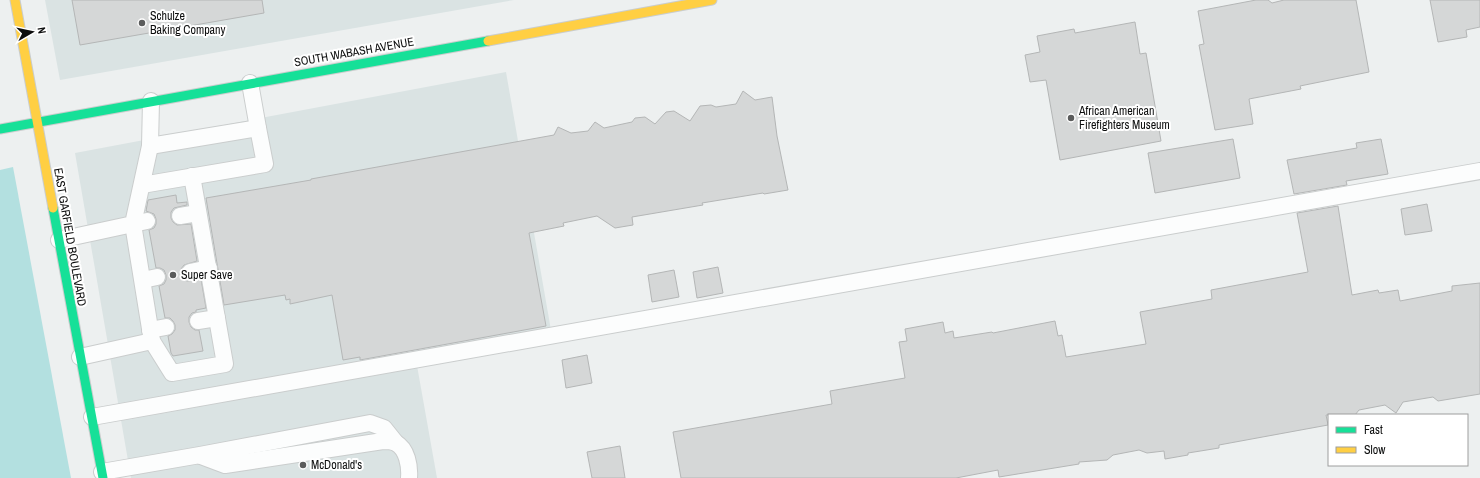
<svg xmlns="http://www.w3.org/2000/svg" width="1480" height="478" font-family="'Archivo Narrow',sans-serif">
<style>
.built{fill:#dae3e3}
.green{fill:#b3e0e0}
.building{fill:#d5d7d7;stroke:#b4b6b6}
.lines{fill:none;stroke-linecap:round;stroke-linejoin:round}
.lane-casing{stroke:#cacdcd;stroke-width:18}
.fast-casing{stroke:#cacdcd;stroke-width:11}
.slow-casing{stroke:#cacdcd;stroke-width:11}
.lane{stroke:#fcfdfd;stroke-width:16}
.fast{stroke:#16e098;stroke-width:9}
.slow{stroke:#ffcf43;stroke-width:9}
.poi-dot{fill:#5b5c5c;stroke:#fff;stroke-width:1.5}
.labels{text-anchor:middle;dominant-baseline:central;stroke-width:4;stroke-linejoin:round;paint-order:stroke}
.poi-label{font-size:12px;fill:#0c0d0d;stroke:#fff;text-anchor:start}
.street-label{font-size:12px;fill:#0c0d0d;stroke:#fff}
</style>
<rect width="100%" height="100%" fill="#edf0f0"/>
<!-- built -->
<g class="built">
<path d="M45 0H514L60 80Z"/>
<path d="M506 72 552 336 416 360 437 478H131L75 153Z"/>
</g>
<!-- green -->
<path class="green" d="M13 167 71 478H0V170Z"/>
<!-- building -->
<g class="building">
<path d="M72 0H262L264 13 80 45Z"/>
<path d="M1256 0H1268L1272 3 1284 0H1356L1369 72 1300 86 1301 89 1249 99 1253 124 1215 130 1199 45 1204 44 1198 11Z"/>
<path d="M1430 0H1480V27L1466 30 1467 37 1438 42Z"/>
<path d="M1135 22 1140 54 1146 53 1161 141 1060 160 1046 80 1030 82 1025 55 1040 52 1037 36 1074 29 1075 33Z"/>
<path d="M743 91 755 100 772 97 777 136 788 190 764 194 763 193 702 203 703 205 632 217 633 225 615 228 597 216 563 223 564 226 529 233 546 326 360 360V357L343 360 332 295 290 304V299L286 300 285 295 224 305 206 198 311 180V179L554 135 558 127 571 133 588 131 595 122 604 128 632 122 635 118 645 117 655 124 666 112 674 111 690 121 700 106 711 105 716 107 736 104Z"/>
<path d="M1233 139 1240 178 1155 193 1148 153Z"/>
<path d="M1381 139 1388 174 1346 181 1347 185 1294 194 1287 160 1357 148 1356 143Z"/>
<path d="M176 195 177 203 187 202V205L174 208 171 212V218L173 222 177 225 191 224 197 261 184 265 181 269V274L183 279 187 281 201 279 206 308 196 310V312L192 313 189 317V322L191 327 195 330H199L203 351 173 356 171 353 168 336 172 334 175 330V325L173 321 170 318H165L159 286 164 284 166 280V275L164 270 160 268H156L149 230 154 228 156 224V219L154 214 146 211 148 200Z"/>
<path d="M1427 204 1432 231 1405 235 1401 209Z"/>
<path d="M1338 206 1352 295 1378 290 1379 293 1398 290 1400 301 1452 291V286L1480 283V394L1438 401 1433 397 1403 402 1396 413 1385 405 1359 410 1355 415H1326L1328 425 1219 445V448L1188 453V455L1165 459 1164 451 1147 453 1139 450 1113 455 1107 460 1079 462V464L999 477 998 470 956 478H681L673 432 832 404 830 391 905 378 899 342 907 341 905 329 943 322 945 333 953 331 954 338 992 332 993 333 1055 321 1058 336 1062 335 1066 357 1146 344 1140 312 1212 299 1211 290 1308 272 1297 213Z"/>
<path d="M718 267 723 293 697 298 693 272Z"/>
<path d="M674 270 679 297 652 302 648 275Z"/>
<path d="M587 355 592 383 566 388 562 360Z"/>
<path d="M620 446 625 478H592L587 452Z"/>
</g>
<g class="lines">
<!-- lane casing -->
<g class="lane-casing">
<g id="lane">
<path d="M150 146 258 128 250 83"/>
<path d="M142 185 265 164 258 128"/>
<path d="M180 216 198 213"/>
<path d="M59 240 133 224 150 146 151 101"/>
<path d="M190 272 209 268"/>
<path d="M143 280 157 277"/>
<path d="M198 321 217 318"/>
<path d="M150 330 166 327"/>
<path d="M152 341 172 373 225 364 192 176"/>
<path d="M80 357 152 341 133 224 147 221"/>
<path d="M92 417 1480 171"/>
<path d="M201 456 225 465 383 441C386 441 392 441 396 443 407 449 410 466 409 478"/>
<path d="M102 472 200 455 370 423 384 428 396 443"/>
</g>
</g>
<!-- fast casing -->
<g class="fast-casing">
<g id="fast">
<path d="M0 129 488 41"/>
<path d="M53 208 103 478"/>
</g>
</g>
<!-- slow casing -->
<g class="slow-casing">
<g id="slow">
<path d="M15 0 53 208"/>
<path d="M488 41 712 0"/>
</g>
</g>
<!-- lane -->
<use href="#lane" class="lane"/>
<!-- fast -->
<use href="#fast" class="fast"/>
<!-- slow -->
<use href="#slow" class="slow"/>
</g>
<!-- markers -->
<g class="poi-dot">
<circle cx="142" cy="23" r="4"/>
<circle cx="1071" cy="118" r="4"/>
<circle cx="173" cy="275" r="4"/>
<circle cx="303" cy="465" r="4"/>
</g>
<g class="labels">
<!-- poi labels -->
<g class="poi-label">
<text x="150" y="16">Schulze<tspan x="150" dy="14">Baking Company</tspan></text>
<text x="1079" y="111">African American<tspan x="1079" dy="14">Firefighters Museum</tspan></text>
<text x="181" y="275">Super Save</text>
<text x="311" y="465">McDonald's</text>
</g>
<!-- street labels -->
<g class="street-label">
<text transform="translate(354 52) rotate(-10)">SOUTH WABASH AVENUE</text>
<text transform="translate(70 237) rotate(80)">EAST GARFIELD BOULEVARD</text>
</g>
</g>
<!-- legend -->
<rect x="1328" y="414" width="140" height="52" fill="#ffffff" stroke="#9e9e9e"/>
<rect x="1336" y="427" width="20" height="6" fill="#16e098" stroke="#9e9e9e"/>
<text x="1364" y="434" font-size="12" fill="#0c0d0d">Fast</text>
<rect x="1336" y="447" width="20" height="6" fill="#ffcf43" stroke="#9e9e9e"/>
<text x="1364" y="454" font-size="12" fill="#0c0d0d">Slow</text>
<!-- north arrow -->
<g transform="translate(32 32) rotate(81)" stroke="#ffffff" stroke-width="3" paint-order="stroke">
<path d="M0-3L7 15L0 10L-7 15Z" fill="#0c0d0d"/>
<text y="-6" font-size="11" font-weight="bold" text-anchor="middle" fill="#0c0d0d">N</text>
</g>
</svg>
